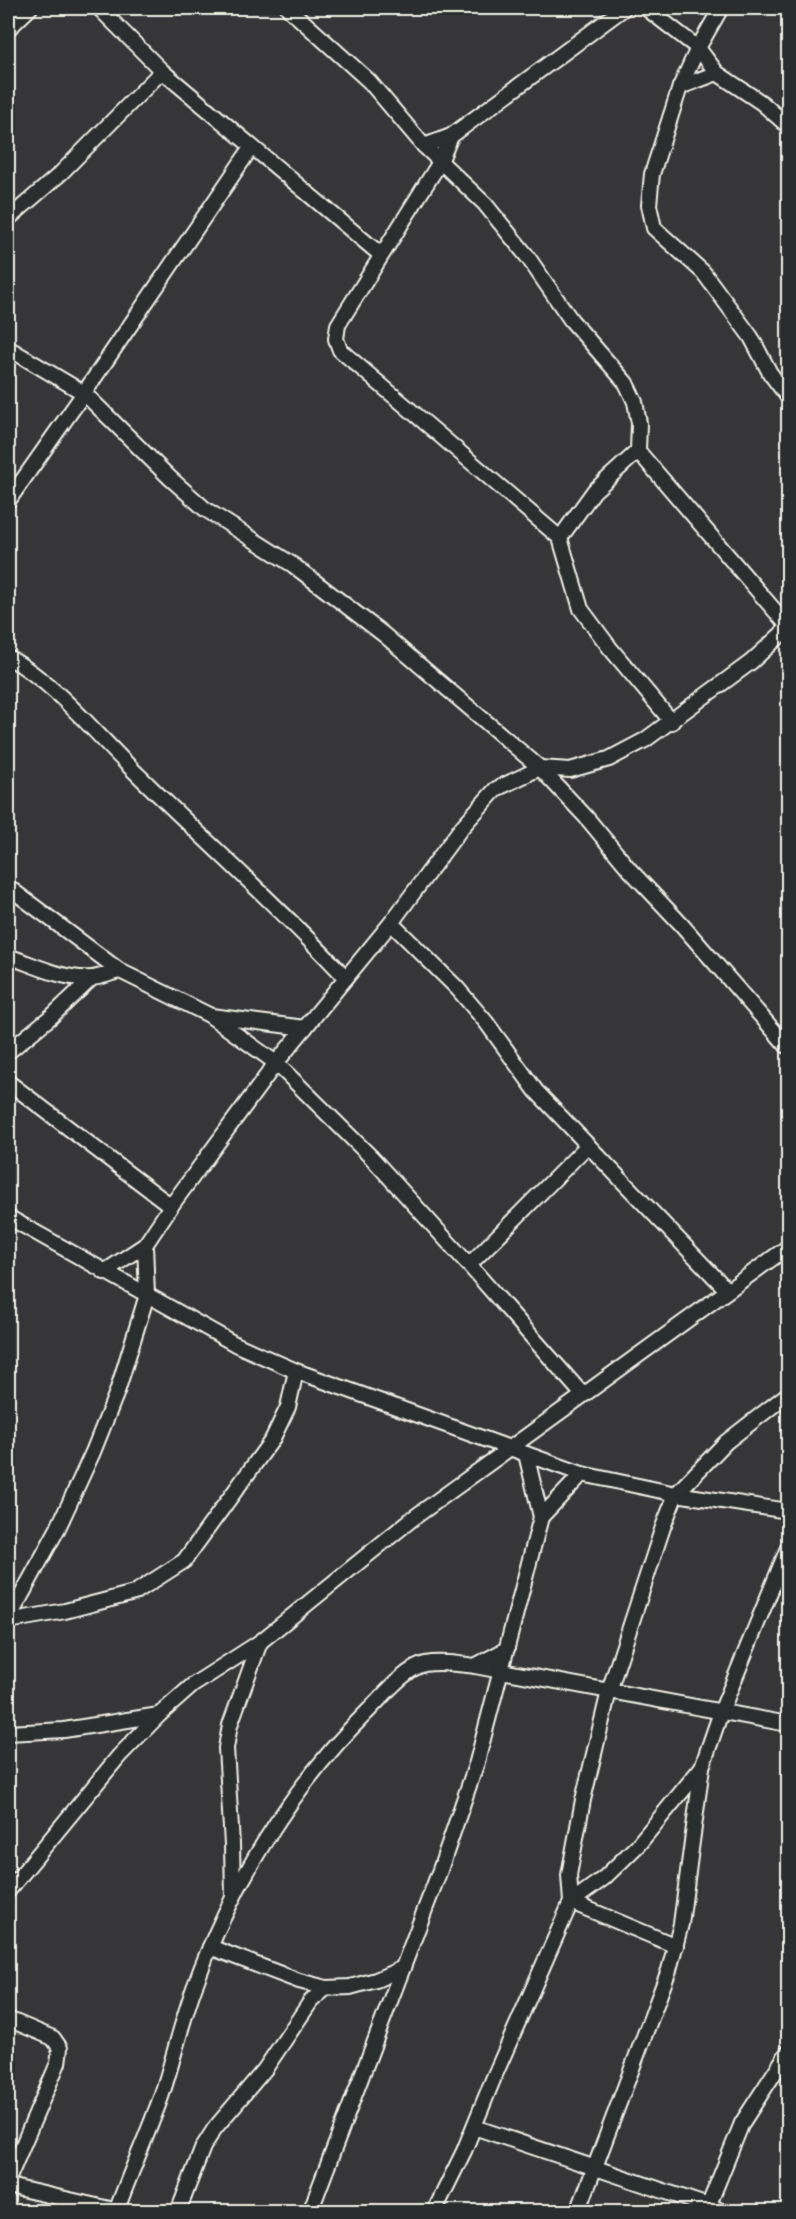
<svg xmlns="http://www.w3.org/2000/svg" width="796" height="2219" font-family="Mali,sans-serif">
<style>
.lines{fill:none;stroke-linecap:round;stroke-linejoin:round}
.street-casing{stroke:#f4f1e8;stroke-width:18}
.street{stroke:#2a2d2e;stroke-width:14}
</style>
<rect width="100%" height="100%" fill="#363639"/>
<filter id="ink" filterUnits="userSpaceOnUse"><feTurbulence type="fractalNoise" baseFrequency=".0167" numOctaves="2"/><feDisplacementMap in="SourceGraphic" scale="12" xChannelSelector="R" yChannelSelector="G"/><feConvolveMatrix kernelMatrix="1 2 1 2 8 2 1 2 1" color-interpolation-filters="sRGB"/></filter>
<g filter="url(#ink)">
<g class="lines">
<!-- street casing -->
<g class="street-casing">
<g id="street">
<path d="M99 8 162 71 381 255"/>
<path d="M288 8 369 81 424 146 485 204 527 256 571 320 626 383 635 402 639 423 638 451 788 626"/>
<path d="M646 8 698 48 717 73 762 103 788 126"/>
<path d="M721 8 698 48 680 87 652 174 649 205 654 228 703 272 751 337 770 373 788 397"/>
<path d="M8 29 30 8"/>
<path d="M680 87 717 73"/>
<path d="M451 136 440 162 338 325 336 339 340 350 560 538"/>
<path d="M424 146 451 136 624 8"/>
<path d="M8 219 60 174 162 71"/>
<path d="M8 348 84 393 170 478 205 509 293 565 383 634 540 768 586 817 630 870 681 924 788 1047"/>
<path d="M638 451 594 491 560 538 581 609 610 648 672 722"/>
<path d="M8 501 84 393 251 148"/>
<path d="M8 657C56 684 93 731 133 770 204 840 278 905 346 978"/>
<path d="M8 887 120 971 209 1015 276 1063 372 1158 469 1265 583 1395"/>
<path d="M391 923 457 988 486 1022 536 1091 727 1290"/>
<path d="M8 956C34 965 63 980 92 978 101 977 111 973 120 971"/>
<path d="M211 1016 305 1028"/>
<path d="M8 1052 53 1015 92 978"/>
<path d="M8 1082 171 1206"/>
<path d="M8 1217 235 1344 296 1371 582 1474 676 1494 788 1511"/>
<path d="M469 1265 588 1145"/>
<path d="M104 1272 145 1245 171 1206 276 1063 391 923 462 827 496 789 540 768 570 770 609 759 645 740 751 662 788 628"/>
<path d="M541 1517 582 1474"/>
<path d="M8 1620 58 1528 93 1452 117 1392 147 1295 145 1245"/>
<path d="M8 1621 65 1611 134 1593 184 1561 272 1440 288 1407 296 1371"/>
<path d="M475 1666 507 1649"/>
<path d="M8 1733 64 1730 159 1715"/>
<path d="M8 1891 119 1756 159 1715 193 1685 260 1642 412 1519 788 1247"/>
<path d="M233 1898 232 1844 226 1748 230 1725 260 1642"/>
<path d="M571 1902 604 1878 637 1846 702 1767"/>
<path d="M571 1902 676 1946"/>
<path d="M210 1947 299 1981 326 1988 350 1987 376 1980 403 1968"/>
<path d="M8 2019 53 2038 60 2048 58 2063 8 2180"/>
<path d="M474 2127 726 2212"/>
<path d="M8 2186 123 2212"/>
<path d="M116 2212C130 2173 147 2136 161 2097 173 2061 181 2024 194 1988 231 1885 291 1787 369 1710 383 1696 406 1668 425 1664 440 1661 460 1664 475 1666L788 1724"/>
<path d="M178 2212 203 2147 215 2128 265 2069 311 2001 326 1988"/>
<path d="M310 2212 440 1870 477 1762 541 1517 526 1454"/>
<path d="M434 2212 464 2151 494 2077 571 1902 569 1875 583 1800 609 1691 663 1527 676 1494 726 1442 788 1394"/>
<path d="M578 2212 669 1970 681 1924 702 1767 721 1712 788 1548"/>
<path d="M706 2212 742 2123 788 2052"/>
</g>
</g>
<!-- street -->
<use href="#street" class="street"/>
</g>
</g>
<!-- margin -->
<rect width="796" height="2219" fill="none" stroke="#2a2d2e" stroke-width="30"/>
<rect x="15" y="15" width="766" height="2189" fill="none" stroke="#f4f1e8" stroke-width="2" filter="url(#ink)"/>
</svg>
